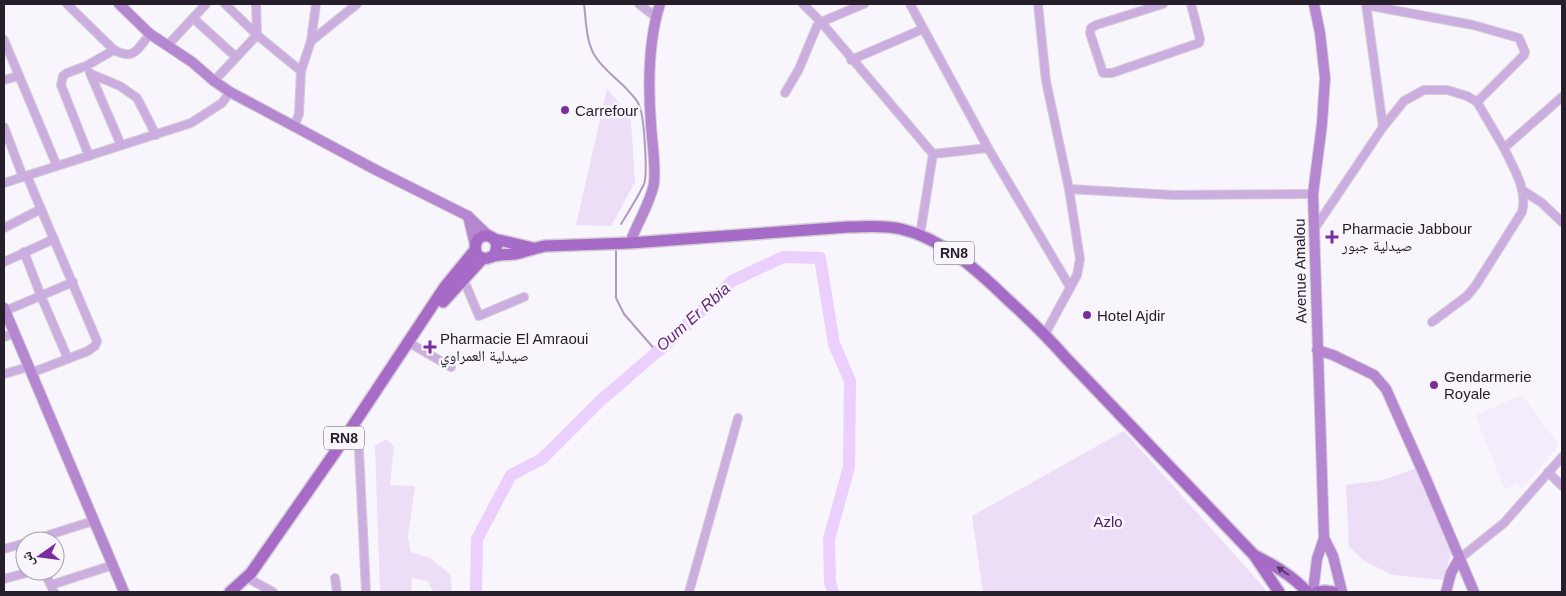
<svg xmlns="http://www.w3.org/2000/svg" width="1566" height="596" font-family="Arial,'Noto Naskh Arabic',sans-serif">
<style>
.built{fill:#f5ecfb}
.green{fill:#eddef7}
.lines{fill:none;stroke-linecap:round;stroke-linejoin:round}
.stream{stroke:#b09abd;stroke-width:2}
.river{stroke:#ebcffc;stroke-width:12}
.street-casing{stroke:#d3ced6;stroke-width:10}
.secondary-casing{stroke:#d3ced6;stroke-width:12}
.primary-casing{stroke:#d3ced6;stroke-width:14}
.street{stroke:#ccaddf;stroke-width:8}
.secondary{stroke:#b687d1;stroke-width:10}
.primary{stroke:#a66bc7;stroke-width:11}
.oneway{fill:#533961}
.poi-dot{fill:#7a2d9e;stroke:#f9f5fc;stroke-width:2}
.labels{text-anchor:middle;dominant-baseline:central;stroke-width:5;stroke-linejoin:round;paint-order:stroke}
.shield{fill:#f9f5fc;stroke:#655e69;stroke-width:1}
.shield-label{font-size:14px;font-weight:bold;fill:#261e2a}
.poi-label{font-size:15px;fill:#261e2a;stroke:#f9f5fc;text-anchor:start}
.street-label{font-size:15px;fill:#261e2a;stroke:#f9f5fc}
.park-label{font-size:15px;fill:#51166b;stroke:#f9f5fc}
.water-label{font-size:16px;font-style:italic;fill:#5f267a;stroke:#f9f5fc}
</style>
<rect width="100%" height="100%" fill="#f9f5fc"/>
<!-- built -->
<path class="built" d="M1522 395 1559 445 1521 490 1517 482 1505 490 1475 415Z"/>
<!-- green -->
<g class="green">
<path d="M607 89 620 104 631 121 635 182 611 226 576 225Z"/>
<path d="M1124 431 1268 592H983L972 516Z"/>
<path d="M386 439 394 446 390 485 415 486 408 537 411 552 430 558 450 574 452 592H433L428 581 412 578 411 592H380L375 446Z"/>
<path d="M1419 467 1452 551 1443 580 1393 575 1366 562 1349 547 1346 485 1383 480Z"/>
</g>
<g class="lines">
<!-- stream -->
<g class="stream">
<path d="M584 4C586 20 586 42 595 56 604 71 621 81 632 95 635 98 639 103 640 108 644 118 648 175 644 184 638 197 629 211 621 224"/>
<path d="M616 249V298L624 314 657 352"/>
</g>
<!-- river -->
<path class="river" d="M476 592 477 539 511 475 542 459 600 401 672 339 732 281 783 257 820 258 834 344 850 381 849 467 829 539 830 582 833 592"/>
<!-- street casing -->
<g class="street-casing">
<g id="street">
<path d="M67 4 114 50C135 61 137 49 150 34"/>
<path d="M256 4 257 35 301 71"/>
<path d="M639 4 656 17"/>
<path d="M803 4 821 22 933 154"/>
<path d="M910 4 988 148 1070 287"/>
<path d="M1038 4 1046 81 1069 189 1080 259 1077 275 1045 334"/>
<path d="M1163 4 1096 25 1091 28 1090 33 1103 73H1112L1199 43 1200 39 1191 4"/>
<path d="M1366 4 1383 127"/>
<path d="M1366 5 1473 25 1519 38 1525 52 1524 55 1477 102"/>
<path d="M193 18 236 57"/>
<path d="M4 40 57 166"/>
<path d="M311 41 357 4"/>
<path d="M167 46 206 4"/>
<path d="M851 60 923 29"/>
<path d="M90 73 121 145"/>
<path d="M91 74 120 86 137 98 156 135"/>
<path d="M4 80 18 76"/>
<path d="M214 81 257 35 225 4"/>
<path d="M785 93 799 69 817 26 821 22 864 4"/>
<path d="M294 126 299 114 301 71 311 41 316 4"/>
<path d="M4 127 23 177"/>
<path d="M89 156 61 85 63 76 67 73 86 66 114 50"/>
<path d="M27 176 97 341 95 346 88 351 31 373"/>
<path d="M4 183 191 123 222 103 230 92"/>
<path d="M1069 189 1173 195 1313 194"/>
<path d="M1522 190 1542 203 1562 222"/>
<path d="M4 228 41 209"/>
<path d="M1315 228 1383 127 1404 101 1424 90H1447L1467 96 1477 102 1504 148 1562 97"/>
<path d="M920 235 933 154 988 148"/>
<path d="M24 252 41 296 68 359"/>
<path d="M4 262 54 239"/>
<path d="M463 278 479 316 524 297"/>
<path d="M5 311 73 282"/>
<path d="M1432 322 1467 296 1476 285 1522 212C1528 189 1513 168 1504 148"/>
<path d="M4 337 15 333"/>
<path d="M413 345 451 367"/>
<path d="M4 374 28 367"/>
<path d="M353 425 358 430 366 592"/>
<path d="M1548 472 1562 486"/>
<path d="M30 541 93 521"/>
<path d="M4 549 25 543"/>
<path d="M1459 559 1504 523 1562 457"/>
<path d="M44 571 54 592"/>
<path d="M335 578 337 592"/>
<path d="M4 579 33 571"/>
<path d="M253 581 273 592"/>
<path d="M51 585 113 565"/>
<path d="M689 592 738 418"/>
</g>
</g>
<!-- secondary casing -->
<g class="secondary-casing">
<g id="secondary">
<path d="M119 4 150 34 192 62 214 81 230 92 376 170 468 216 489 236"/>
<path d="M468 216 475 245"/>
<path d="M630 243C637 223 651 202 654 183 656 166 652 142 651 125 648 86 648 41 660 4"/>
<path d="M4 308 124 592"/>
<path d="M1317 350 1333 355 1374 375 1386 389 1426 479 1474 592"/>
<path d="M1324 538 1333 556 1342 592"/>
<path d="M1313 592 1317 559 1324 538 1313 194 1322 124 1325 78 1320 33 1314 4"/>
<path d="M1446 592 1451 573 1459 559"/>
</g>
</g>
<!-- primary casing -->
<g class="primary-casing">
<g id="primary">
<path d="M494 239 533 248"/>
<path d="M494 255C498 248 498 239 489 236 470 232 471 266 491 257 499 254 507 255 515 254 525 252 534 248 545 246L630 243 848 227C865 227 884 225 901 229 943 239 976 269 1006 298 1027 317 1047 336 1066 358L1254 555 1279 592"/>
<path d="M443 302 483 258"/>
<path d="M1256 556C1275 566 1293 576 1307 592"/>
<path d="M230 592 251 573 336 451 444 288 475 250"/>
<path d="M1317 592 1325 591 1333 592"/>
</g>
</g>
<!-- street -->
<use href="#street" class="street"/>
<!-- secondary -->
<use href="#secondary" class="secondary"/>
<!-- primary -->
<use href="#primary" class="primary"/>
</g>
<!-- one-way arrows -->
<defs><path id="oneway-solid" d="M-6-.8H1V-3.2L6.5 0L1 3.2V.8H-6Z" transform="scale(1.25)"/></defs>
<use class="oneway" href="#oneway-solid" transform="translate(1283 571) rotate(-145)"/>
<!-- markers -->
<g class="poi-dot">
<circle cx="565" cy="110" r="5"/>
<path d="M1329.5 229.5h5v5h5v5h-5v5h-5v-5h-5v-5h5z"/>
<circle cx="1087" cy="315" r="5"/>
<path d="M427.5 339.5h5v5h5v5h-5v5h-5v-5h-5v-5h5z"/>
<circle cx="1434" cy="385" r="5"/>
</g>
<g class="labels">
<!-- shield labels -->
<g class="shield">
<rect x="934" y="241.5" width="40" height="23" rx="4"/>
<rect x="324" y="426.5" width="40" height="23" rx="4"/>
</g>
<g class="shield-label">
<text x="954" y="253">RN8</text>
<text x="344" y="438">RN8</text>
</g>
<!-- poi labels -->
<g class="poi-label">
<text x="575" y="110">Carrefour</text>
<text x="1342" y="228">Pharmacie Jabbour<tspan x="1342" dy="17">صيدلية جبور</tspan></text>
<text x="1097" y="315">Hotel Ajdir</text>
<text x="440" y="338">Pharmacie El Amraoui<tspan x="440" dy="17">صيدلية العمراوي</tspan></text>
<text x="1444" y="376">Gendarmerie<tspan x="1444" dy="17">Royale</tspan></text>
</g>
<!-- street labels -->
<g class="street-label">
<text transform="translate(1300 271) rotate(-91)">Avenue Amalou</text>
</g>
<!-- park labels -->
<g class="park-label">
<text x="1108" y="521">Azlo</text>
</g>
<!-- water labels -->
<g class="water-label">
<text transform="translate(693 317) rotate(-42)">Oum Er Rbia</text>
</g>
</g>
<!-- border -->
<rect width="1566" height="596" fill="none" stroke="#261e2a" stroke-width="10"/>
<!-- north arrow -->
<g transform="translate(40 556) rotate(256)"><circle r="24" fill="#f9f5fc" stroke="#a59fa8"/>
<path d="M0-4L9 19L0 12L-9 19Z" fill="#7a2d9e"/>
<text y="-8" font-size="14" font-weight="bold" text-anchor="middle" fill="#261e2a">ش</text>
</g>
</svg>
